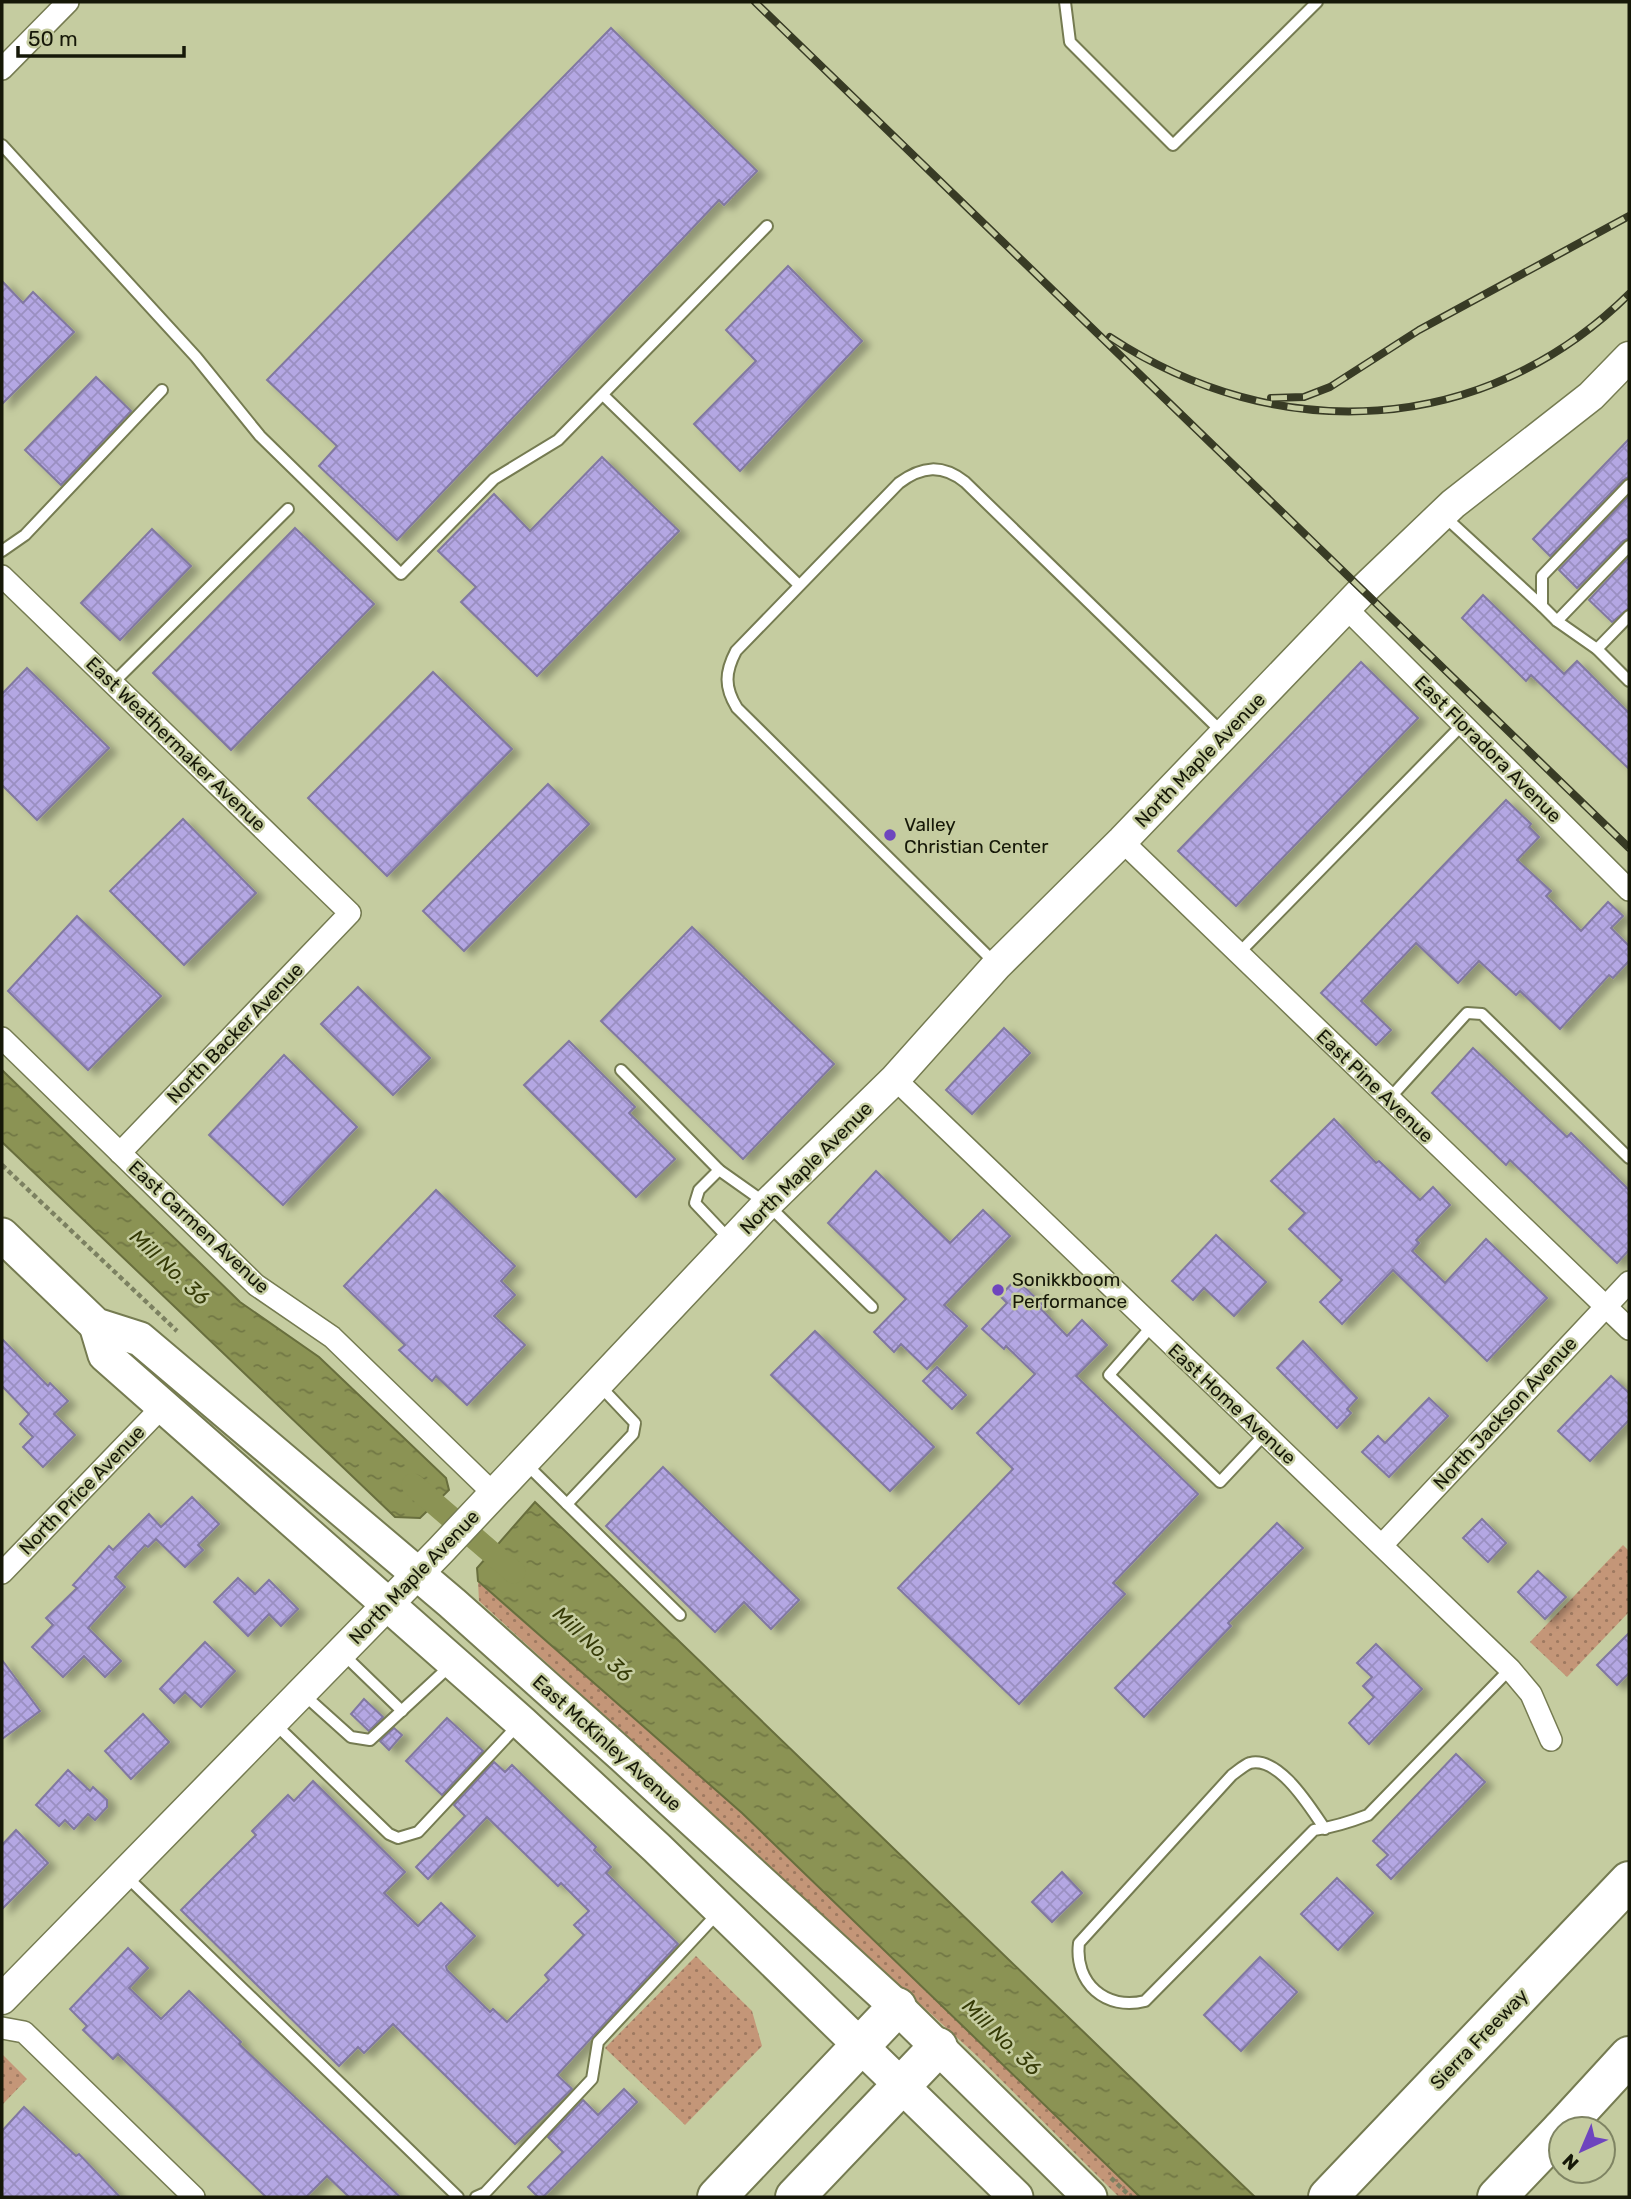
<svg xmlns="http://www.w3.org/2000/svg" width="1631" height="2199" font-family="Rubik,sans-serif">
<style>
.grass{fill:url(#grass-dots)}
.water{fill:url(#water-ripples);stroke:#686e3d;stroke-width:2}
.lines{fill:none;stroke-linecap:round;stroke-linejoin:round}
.canal{stroke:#8b9354;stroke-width:23}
.building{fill:url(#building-cross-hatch);stroke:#8178a0;stroke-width:2;filter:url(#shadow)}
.lane-casing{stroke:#757b51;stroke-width:14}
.street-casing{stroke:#757b51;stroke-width:24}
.secondary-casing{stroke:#757b51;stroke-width:33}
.primary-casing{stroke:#757b51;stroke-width:37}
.highway-casing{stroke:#757b51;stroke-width:42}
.path{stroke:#7c8161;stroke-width:4.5;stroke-dasharray:5 3.5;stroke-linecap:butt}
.lane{stroke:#fff;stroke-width:10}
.street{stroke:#fff;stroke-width:21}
.secondary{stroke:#fff;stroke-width:30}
.primary{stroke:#fff;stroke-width:33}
.highway{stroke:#fff;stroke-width:38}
.rail-casing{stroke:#383b25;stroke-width:8}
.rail{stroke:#c5cca0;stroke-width:5;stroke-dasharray:16;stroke-linecap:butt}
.poi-dot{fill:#6e45be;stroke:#c5cca0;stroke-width:2.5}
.labels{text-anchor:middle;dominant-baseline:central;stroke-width:5;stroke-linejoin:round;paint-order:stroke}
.street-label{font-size:19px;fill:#161808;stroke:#c5cca0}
.poi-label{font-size:19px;fill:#161808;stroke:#c5cca0;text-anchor:start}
.water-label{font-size:21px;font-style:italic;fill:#363b07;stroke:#c5cca0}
</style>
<defs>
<pattern id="grass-dots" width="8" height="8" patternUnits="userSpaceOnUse" patternTransform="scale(1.75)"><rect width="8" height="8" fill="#c49678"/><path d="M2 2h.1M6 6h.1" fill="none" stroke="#9e7960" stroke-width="1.8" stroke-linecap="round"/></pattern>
<pattern id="water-ripples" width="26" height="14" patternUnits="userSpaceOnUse" patternTransform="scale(1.75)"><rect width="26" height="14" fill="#8b9354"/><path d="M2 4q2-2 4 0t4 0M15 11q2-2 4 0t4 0" fill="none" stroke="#717744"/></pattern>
<pattern id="building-cross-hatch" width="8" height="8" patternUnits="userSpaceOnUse" patternTransform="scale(1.75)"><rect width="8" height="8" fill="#b4a7e3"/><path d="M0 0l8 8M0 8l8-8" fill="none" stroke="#9a8fc1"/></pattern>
<filter id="shadow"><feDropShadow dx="8" dy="4.5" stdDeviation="3.5" flood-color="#0004"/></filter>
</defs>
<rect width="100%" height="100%" fill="#c5cca0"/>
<!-- grass -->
<g class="grass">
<path d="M1623 1545 1629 1551V1612L1567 1677 1530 1642Z"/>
<path d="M478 1582 742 1813 1140 2197H1119L976 2055 479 1601Z"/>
<path d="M696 1956 752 2011 762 2046 685 2125 605 2048Z"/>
<path d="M2 2054 27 2079 2 2105Z"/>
</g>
<!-- water -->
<g class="water">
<path d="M2 1070 240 1302 319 1357 446 1478 449 1490 420 1518 395 1517 2 1142Z"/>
<path d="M535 1502 1211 2155 1255 2197H1140L742 1813 478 1581 477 1568Z"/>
</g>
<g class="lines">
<!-- canal -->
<path class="canal" d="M413 1485 514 1572"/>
</g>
<!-- building -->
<g class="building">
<path d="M611 28 757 171 724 205 719 200 397 540 319 466 337 446 267 380Z"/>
<path d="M788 266 862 341 740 471 694 424 756 361 726 330Z"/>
<path d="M2 281 23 303 33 292 74 332 2 404Z"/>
<path d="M96 377 131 411 61 485 25 450Z"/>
<path d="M1629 439V477L1623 480 1550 556 1533 539Z"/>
<path d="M602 457 679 531 537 676 461 602 476 587 438 551 494 494 530 531Z"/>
<path d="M1629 496V538L1623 541 1577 588 1559 570Z"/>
<path d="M295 528 374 604 231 750 153 673Z"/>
<path d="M152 529 191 566 120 640 81 603Z"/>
<path d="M1629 557V608L1612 622 1589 600Z"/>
<path d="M1483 595 1564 674 1577 661 1629 713V769L1531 675 1526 681 1462 618Z"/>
<path d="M1361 662 1418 718 1236 906 1178 851Z"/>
<path d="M27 668 109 748 37 820 2 785V694Z"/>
<path d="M433 672 512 749 387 876 308 798Z"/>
<path d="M548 784 589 824 464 951 423 911Z"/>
<path d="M1506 800 1531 824 1529 827 1539 837 1517 860 1551 891 1546 896 1581 931 1608 902 1623 916 1611 928 1629 946V961L1613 978 1609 975 1560 1029 1520 991 1516 995 1479 961 1458 983 1416 943 1361 1001 1391 1030 1376 1045 1321 993Z"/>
<path d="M183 819 256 893 184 965 110 891Z"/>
<path d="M77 916 161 996 88 1070 8 991Z"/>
<path d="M692 927 834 1064 743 1159 601 1021Z"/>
<path d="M358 987 430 1058 393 1095 321 1024Z"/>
<path d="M1004 1028 1030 1053 972 1114 946 1090Z"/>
<path d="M569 1041 635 1107 629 1113 675 1159 636 1197 524 1085Z"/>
<path d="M1473 1048 1567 1137 1571 1133 1629 1190V1250L1617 1263 1510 1160 1506 1165 1432 1093Z"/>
<path d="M284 1055 357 1127 283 1205 209 1135Z"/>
<path d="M1334 1119 1376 1163 1379 1161 1420 1200 1433 1187 1450 1205 1416 1240 1419 1243 1412 1251 1445 1283 1486 1239 1547 1298 1487 1361 1393 1270 1342 1324 1320 1302 1342 1280 1289 1229 1305 1213 1271 1181Z"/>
<path d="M876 1171 950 1243 983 1210 1010 1236 944 1305 967 1326 927 1369 901 1344 894 1352 874 1332 906 1299 828 1223Z"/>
<path d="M436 1190 515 1266 501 1281 515 1295 494 1316 525 1345 467 1405 436 1376 432 1381 399 1350 405 1345 344 1286Z"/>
<path d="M1216 1235 1266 1282 1234 1316 1204 1288 1193 1300 1172 1281Z"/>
<path d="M1016 1279 1044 1306 1041 1309 1067 1336 1082 1320 1107 1345 1076 1376 1198 1494 1113 1583 1125 1594 1019 1704 898 1588 1013 1469 977 1433 1035 1374 1006 1346 1004 1349 982 1329 1007 1303 1000 1296Z"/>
<path d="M815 1331 934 1447 890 1491 771 1375Z"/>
<path d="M2 1339 48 1386 50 1383 68 1401 54 1414 75 1435 43 1467 23 1447 33 1437 20 1424 29 1414 2 1386Z"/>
<path d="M1303 1341 1357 1398 1347 1409 1351 1413 1337 1428 1277 1368Z"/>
<path d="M937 1367 966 1395 952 1409 923 1381Z"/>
<path d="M1611 1376 1629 1393V1420L1590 1461 1558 1431Z"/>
<path d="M1429 1398 1448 1416 1389 1477 1362 1452 1378 1436 1385 1443Z"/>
<path d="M663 1467 799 1600 771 1629 744 1602 715 1632 606 1526Z"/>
<path d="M192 1497 219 1524 198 1545 203 1550 185 1567 156 1539 148 1547 145 1545 115 1577 125 1587 88 1628 121 1661 105 1677 84 1656 63 1677 32 1647 53 1625 46 1618 77 1588 73 1585 109 1546 113 1550 149 1514 161 1527Z"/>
<path d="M1482 1519 1506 1543 1488 1562 1463 1538Z"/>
<path d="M1277 1523 1303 1548 1228 1623 1231 1626 1144 1717 1115 1688Z"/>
<path d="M1538 1571 1566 1597 1545 1619 1518 1592Z"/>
<path d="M238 1578 255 1594 269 1580 298 1609 281 1626 269 1614 248 1636 214 1602Z"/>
<path d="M1629 1633V1673L1617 1685 1597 1665Z"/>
<path d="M205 1642 235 1671 201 1707 185 1692 174 1703 160 1689Z"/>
<path d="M1376 1644 1422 1689 1369 1744 1349 1723 1374 1697 1363 1686 1372 1677 1357 1663Z"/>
<path d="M2 1660 40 1711 2 1739Z"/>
<path d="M364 1699 383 1717 369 1731 351 1714Z"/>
<path d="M143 1714 169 1742 131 1779 105 1751Z"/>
<path d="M447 1718 483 1751 442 1795 406 1761Z"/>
<path d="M394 1728 402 1735 389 1750 380 1741Z"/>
<path d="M1456 1754 1485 1782 1391 1879 1377 1865 1388 1855 1373 1841Z"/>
<path d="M494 1762 505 1772 512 1765 596 1847 594 1850 611 1867 606 1873 678 1944 557 2075 572 2089 515 2144 393 2024 364 2053 358 2047 339 2066 181 1910 256 1835 252 1831 288 1795 294 1801 313 1781 405 1872 384 1893 418 1926 441 1903 475 1936 446 1966 447 1970 490 2012 493 2009 507 2022 549 1980 545 1975 584 1935 574 1925 589 1911 561 1883 558 1886 487 1817 428 1879 416 1867 465 1816 454 1805Z"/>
<path d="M68 1770 90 1791 93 1787 107 1800V1807L95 1820 88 1814 74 1829 65 1820 59 1826 36 1805Z"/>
<path d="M16 1830 48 1863 2 1909V1845Z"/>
<path d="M1062 1872 1082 1893 1052 1922 1032 1902Z"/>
<path d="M1337 1878 1373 1913 1338 1950 1301 1914Z"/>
<path d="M128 1948 148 1968 129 1988 161 2019 189 1991 241 2042 239 2044 400 2197H349L327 2176 306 2197H266L118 2054 113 2059 83 2030 87 2026 70 2009Z"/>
<path d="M1260 1957 1297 1992 1241 2051 1204 2015Z"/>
<path d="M624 2089 637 2102 543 2197H538L528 2187 563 2152 548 2137 583 2100 598 2115Z"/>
<path d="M24 2107 76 2156 79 2154 120 2197H2V2131Z"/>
</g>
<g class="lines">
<!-- lane casing -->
<g class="lane-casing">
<g id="lane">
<path d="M1065 2 1070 42 1173 145 1317 2"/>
<path d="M2 145 196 357 260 436 401 574 494 479 558 440 767 226"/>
<path d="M603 395 799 585"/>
<path d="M1629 485 1542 576V606L1557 621 1597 649 1629 681"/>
<path d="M1444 516 1542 606"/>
<path d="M2 551 25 535 162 390"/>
<path d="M1557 621 1629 546"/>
<path d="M1597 649 1629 616"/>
<path d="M113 683 288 509"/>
<path d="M1239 953 1463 724"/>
<path d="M995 963 737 708C724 687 725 672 736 651L899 483C922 466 942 464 965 482L1224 734"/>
<path d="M621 1070 719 1170 767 1204 872 1307"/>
<path d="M1389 1099 1467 1013 1482 1014 1629 1158"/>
<path d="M719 1170 699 1190 695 1203 730 1240"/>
<path d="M1151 1327 1109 1375 1220 1482 1264 1435"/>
<path d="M526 1464 680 1615"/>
<path d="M567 1504 633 1434 635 1423 600 1386"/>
<path d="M343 1654 402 1711"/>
<path d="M302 1693 351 1737 370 1740 450 1666"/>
<path d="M275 1724 389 1834 398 1838 418 1832 519 1724"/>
<path d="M1325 1829C1311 1809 1280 1756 1250 1763 1244 1765 1238 1771 1232 1775L1079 1943C1074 1983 1106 2011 1145 2001L1314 1830C1334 1827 1350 1822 1368 1815L1510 1669"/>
<path d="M126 1876 458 2197"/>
<path d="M476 2197 485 2193 592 2079 598 2042 717 1914"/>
</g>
</g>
<!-- street casing -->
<g class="street-casing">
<g id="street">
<path d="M2 69 68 2"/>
<path d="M2 576 350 913 120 1153"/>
<path d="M1346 608 1629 890"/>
<path d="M1122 841 1629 1329"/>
<path d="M2 1038 256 1285 332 1337 494 1494"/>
<path d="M895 1079 1510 1669 1531 1694 1551 1740"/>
<path d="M1382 1545 1629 1282"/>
<path d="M2 1573 162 1407"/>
<path d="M2 2028 24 2032 194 2197"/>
</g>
</g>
<!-- secondary casing -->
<g class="secondary-casing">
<path id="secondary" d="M2 1999 440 1551 767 1204 895 1079 997 965 1122 841 1363 590 1453 504 1591 396 1629 357"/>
</g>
<!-- primary casing -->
<g class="primary-casing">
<g id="primary">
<path d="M2 1235 96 1325 140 1339 452 1603 623 1756 897 2007 1090 2197"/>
<path d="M96 1325 105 1355 521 1722 657 1848 1016 2197"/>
</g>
</g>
<!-- highway casing -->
<g class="highway-casing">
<g id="highway">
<path d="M1562 2129 1629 2056"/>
<path d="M717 2197 897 2007"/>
<path d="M795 2197 938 2047"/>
<path d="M1328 2197 1629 1881"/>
<path d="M1497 2197 1561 2130"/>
</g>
</g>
<!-- path -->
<g class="path">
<path d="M2 1165 177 1331"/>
<path d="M1111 2178 1131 2197"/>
</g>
<!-- lane -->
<use href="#lane" class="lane"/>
<!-- street -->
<use href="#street" class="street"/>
<!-- secondary -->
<use href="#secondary" class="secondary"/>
<!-- primary -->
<use href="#primary" class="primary"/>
<!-- highway -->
<use href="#highway" class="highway"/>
<!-- rail casing -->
<g class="rail-casing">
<g id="rail">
<path d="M755 2 1629 848"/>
<path d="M1110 337C1277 447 1484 437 1629 294"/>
<path d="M1271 398 1304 397 1330 387 1419 330 1629 216"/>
</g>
</g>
<!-- rail -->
<use href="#rail" class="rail"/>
</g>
<!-- markers -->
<g class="poi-dot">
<circle cx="890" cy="835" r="7"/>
<circle cx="998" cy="1290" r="7"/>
</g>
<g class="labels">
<!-- street labels -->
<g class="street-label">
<text transform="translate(176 744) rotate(44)">East Weathermaker Avenue</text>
<text transform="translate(1488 749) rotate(45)">East Floradora Avenue</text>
<text transform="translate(1200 760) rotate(-46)">North Maple Avenue</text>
<text transform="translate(235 1033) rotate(-46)">North Backer Avenue</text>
<text transform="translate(1375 1086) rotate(44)">East Pine Avenue</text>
<text transform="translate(806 1168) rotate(-45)">North Maple Avenue</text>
<text transform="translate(199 1227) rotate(43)">East Carmen Avenue</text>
<text transform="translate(1232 1404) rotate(43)">East Home Avenue</text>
<text transform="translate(1505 1413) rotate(-47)">North Jackson Avenue</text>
<text transform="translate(82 1490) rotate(-46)">North Price Avenue</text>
<text transform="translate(414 1577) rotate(-46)">North Maple Avenue</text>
<text transform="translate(607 1743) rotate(42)">East McKinley Avenue</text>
<text transform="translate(1479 2039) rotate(-46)">Sierra Freeway</text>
</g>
<!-- poi labels -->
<g class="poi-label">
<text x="904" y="824">Valley<tspan x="904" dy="22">Christian Center</tspan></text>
<text x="1012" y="1279">Sonikkboom<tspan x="1012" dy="22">Performance</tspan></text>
</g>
<!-- water labels -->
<g class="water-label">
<text transform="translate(170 1267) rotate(43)">Mill No. 36</text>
<text transform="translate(593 1644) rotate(43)">Mill No. 36</text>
<text transform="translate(1002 2037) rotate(44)">Mill No. 36</text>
</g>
</g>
<!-- border -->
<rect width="1631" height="2199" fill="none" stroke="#161808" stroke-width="7"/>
<!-- north arrow -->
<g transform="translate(1582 2150) rotate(224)"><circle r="33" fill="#c5cca0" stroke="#7f8463" stroke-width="2"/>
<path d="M0-5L12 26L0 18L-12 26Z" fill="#6e45be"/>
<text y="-10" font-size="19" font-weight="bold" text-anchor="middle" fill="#161808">N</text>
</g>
<!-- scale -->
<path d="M18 46v10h166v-10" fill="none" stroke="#161808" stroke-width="3.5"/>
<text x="28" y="46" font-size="21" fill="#161808" stroke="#c5cca0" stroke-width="5" paint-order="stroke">50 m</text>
</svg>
